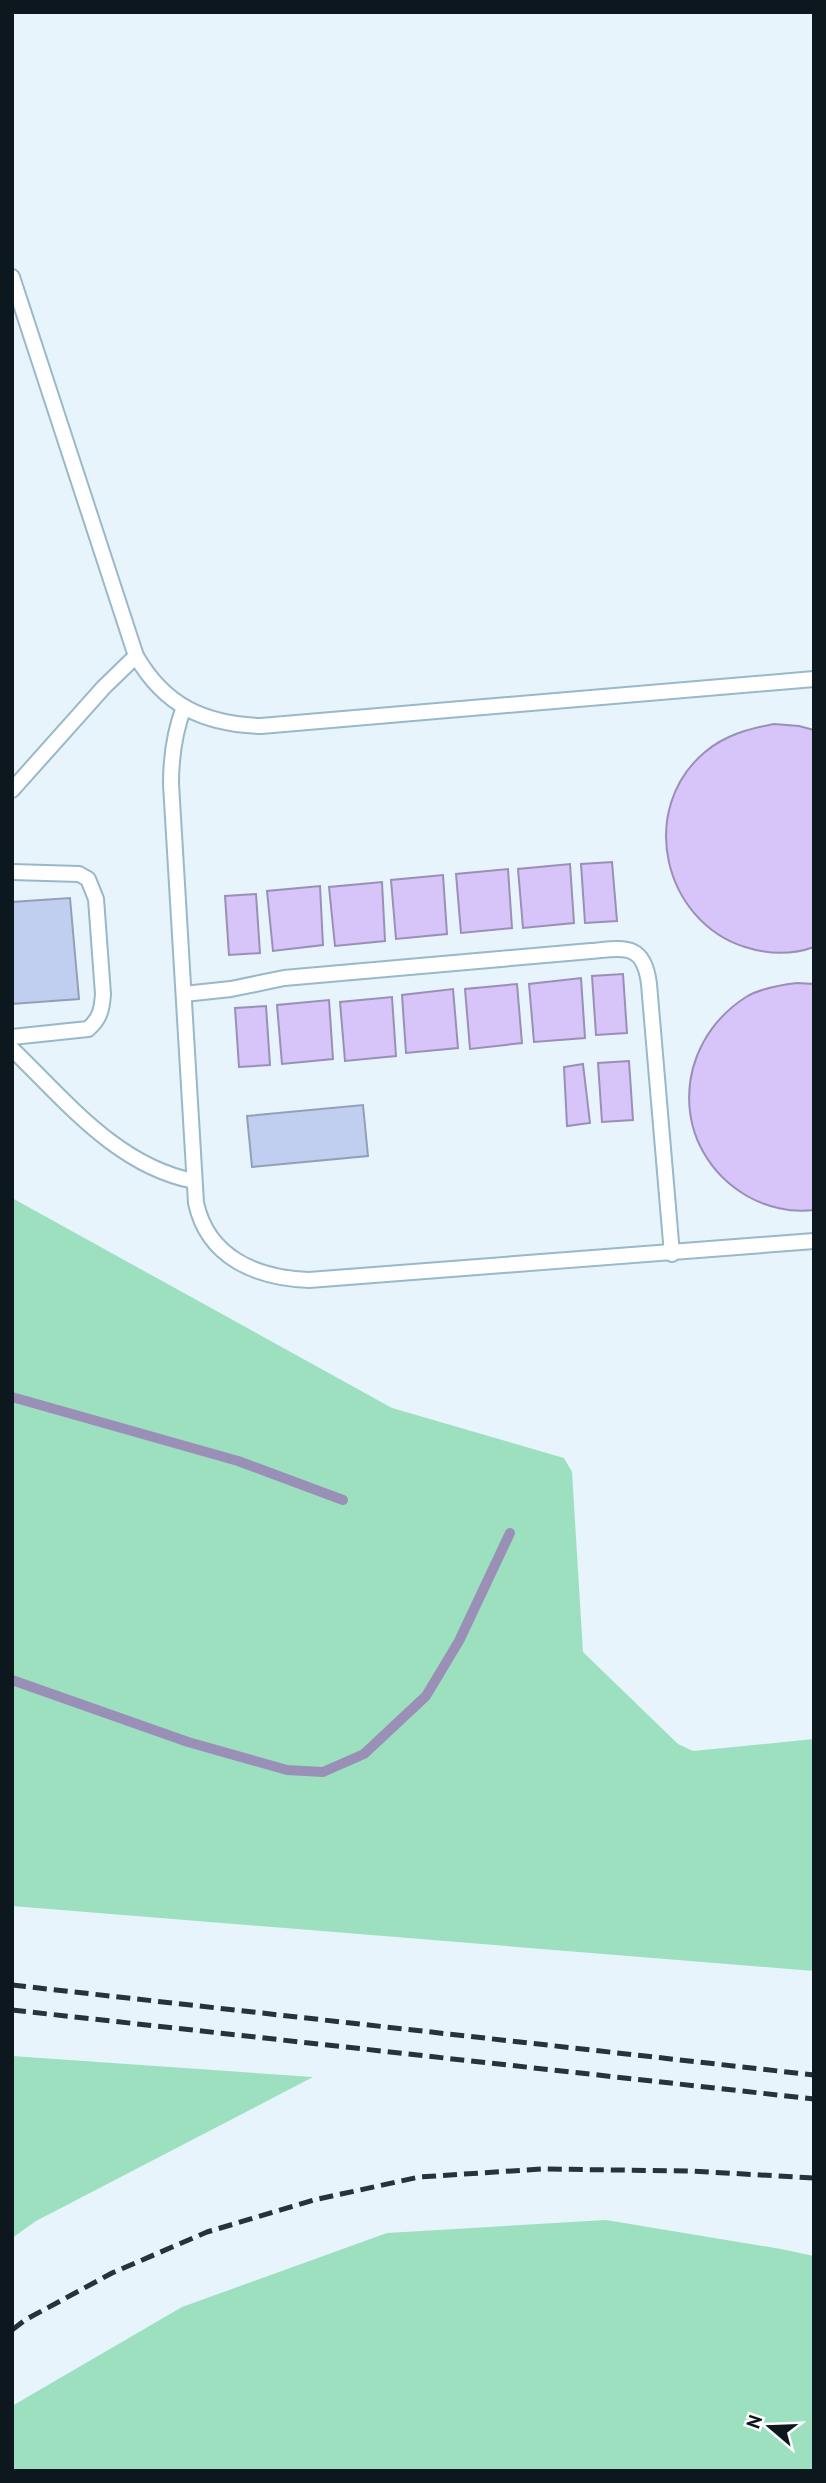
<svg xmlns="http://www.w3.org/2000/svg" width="826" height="2483" font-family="'PT Sans',sans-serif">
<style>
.green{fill:#9de0c0}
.water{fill:#d7c4f8;stroke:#9a90b7;stroke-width:2}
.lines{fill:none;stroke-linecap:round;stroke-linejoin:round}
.stream{stroke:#9a90b7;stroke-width:10}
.building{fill:#c0ceef;stroke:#939fba;stroke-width:2}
.lane-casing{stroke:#99b8c9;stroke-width:18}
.lane{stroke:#fff;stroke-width:14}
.rail{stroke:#273339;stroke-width:5;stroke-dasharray:14 7;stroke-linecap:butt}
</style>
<rect width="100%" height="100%" fill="#e7f4fb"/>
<!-- green -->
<g class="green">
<path d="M12 1198 392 1408 564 1458 572 1472 583 1652 678 1744 693 1751 814 1739V1971L12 1906Z"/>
<path d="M12 2056 313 2077 36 2221 12 2238Z"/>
<path d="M606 2220 781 2249 814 2256V2471H12V2406L182 2307 387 2233Z"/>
</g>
<!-- water -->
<g class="water">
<path d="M774 724 799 726 814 730V947C792 955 767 954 745 947 663 921 637 809 705 752 725 735 748 729 774 724Z"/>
<path d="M612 862 617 921 585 923 581 864Z"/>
<path d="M570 864 574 923 523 928 518 869Z"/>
<path d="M508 869 512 928 461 933 456 874Z"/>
<path d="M443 875 447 934 396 939 391 880Z"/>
<path d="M382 882 385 941 335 946 329 887Z"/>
<path d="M320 886 323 945 273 951 267 891Z"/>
<path d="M256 894 260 953 229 955 225 896Z"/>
<path d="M623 974 627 1033 596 1035 592 976Z"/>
<path d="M581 978 585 1038 534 1042 529 984Z"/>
<path d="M797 983 814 984V1210C791 1213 766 1207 747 1196 669 1150 671 1045 746 997 761 988 780 985 797 983Z"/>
<path d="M517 984 522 1043 470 1049 465 989Z"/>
<path d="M453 989 458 1048 406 1053 402 995Z"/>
<path d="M392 997 396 1056 345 1061 340 1002Z"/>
<path d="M329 1000 333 1059 282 1064 277 1005Z"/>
<path d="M266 1006 270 1065 239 1067 235 1008Z"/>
<path d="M629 1061 633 1120 602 1122 598 1063Z"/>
<path d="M583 1064 590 1123 567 1126 564 1067Z"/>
</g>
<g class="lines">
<!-- stream -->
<g class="stream">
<path d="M12 1397 238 1461 343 1500"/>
<path d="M12 1680 188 1742 287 1770 323 1772 364 1754 426 1696 459 1641 510 1533"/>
</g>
</g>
<!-- building -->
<g class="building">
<path d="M70 898 79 999 12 1004V902Z"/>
<path d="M363 1105 368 1156 252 1167 247 1116Z"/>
</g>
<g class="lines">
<!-- lane casing -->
<g class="lane-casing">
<g id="lane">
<path d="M12 277 136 656C165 706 204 724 261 726L814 679"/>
<path d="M184 707C174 733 171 756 171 784L196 1203C208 1258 257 1278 309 1280L814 1241"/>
<path d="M12 790 104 687 136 656"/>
<path d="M12 872 79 874 88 879 96 899 103 994C102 1009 100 1019 88 1029L12 1037"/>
<path d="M184 994 231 989 284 978 591 951C625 948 644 943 649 984L672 1254"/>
<path d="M12 1049C66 1101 117 1166 194 1181"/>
</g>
</g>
<!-- lane -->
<use href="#lane" class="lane"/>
<!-- rail -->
<g class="rail">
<path d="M12 1985 814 2075"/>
<path d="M12 2010 814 2099"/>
<path d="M12 2330 25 2320 112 2273 207 2232 314 2200 419 2177 542 2169 691 2171 814 2178"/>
</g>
</g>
<!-- border -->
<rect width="826" height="2483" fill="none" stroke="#0c181e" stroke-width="28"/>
<!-- north arrow -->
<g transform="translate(770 2427) rotate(289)" stroke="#ffffff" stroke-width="5" paint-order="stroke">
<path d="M0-5L12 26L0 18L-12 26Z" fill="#0c181e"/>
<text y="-10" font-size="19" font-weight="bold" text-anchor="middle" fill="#0c181e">N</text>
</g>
</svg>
